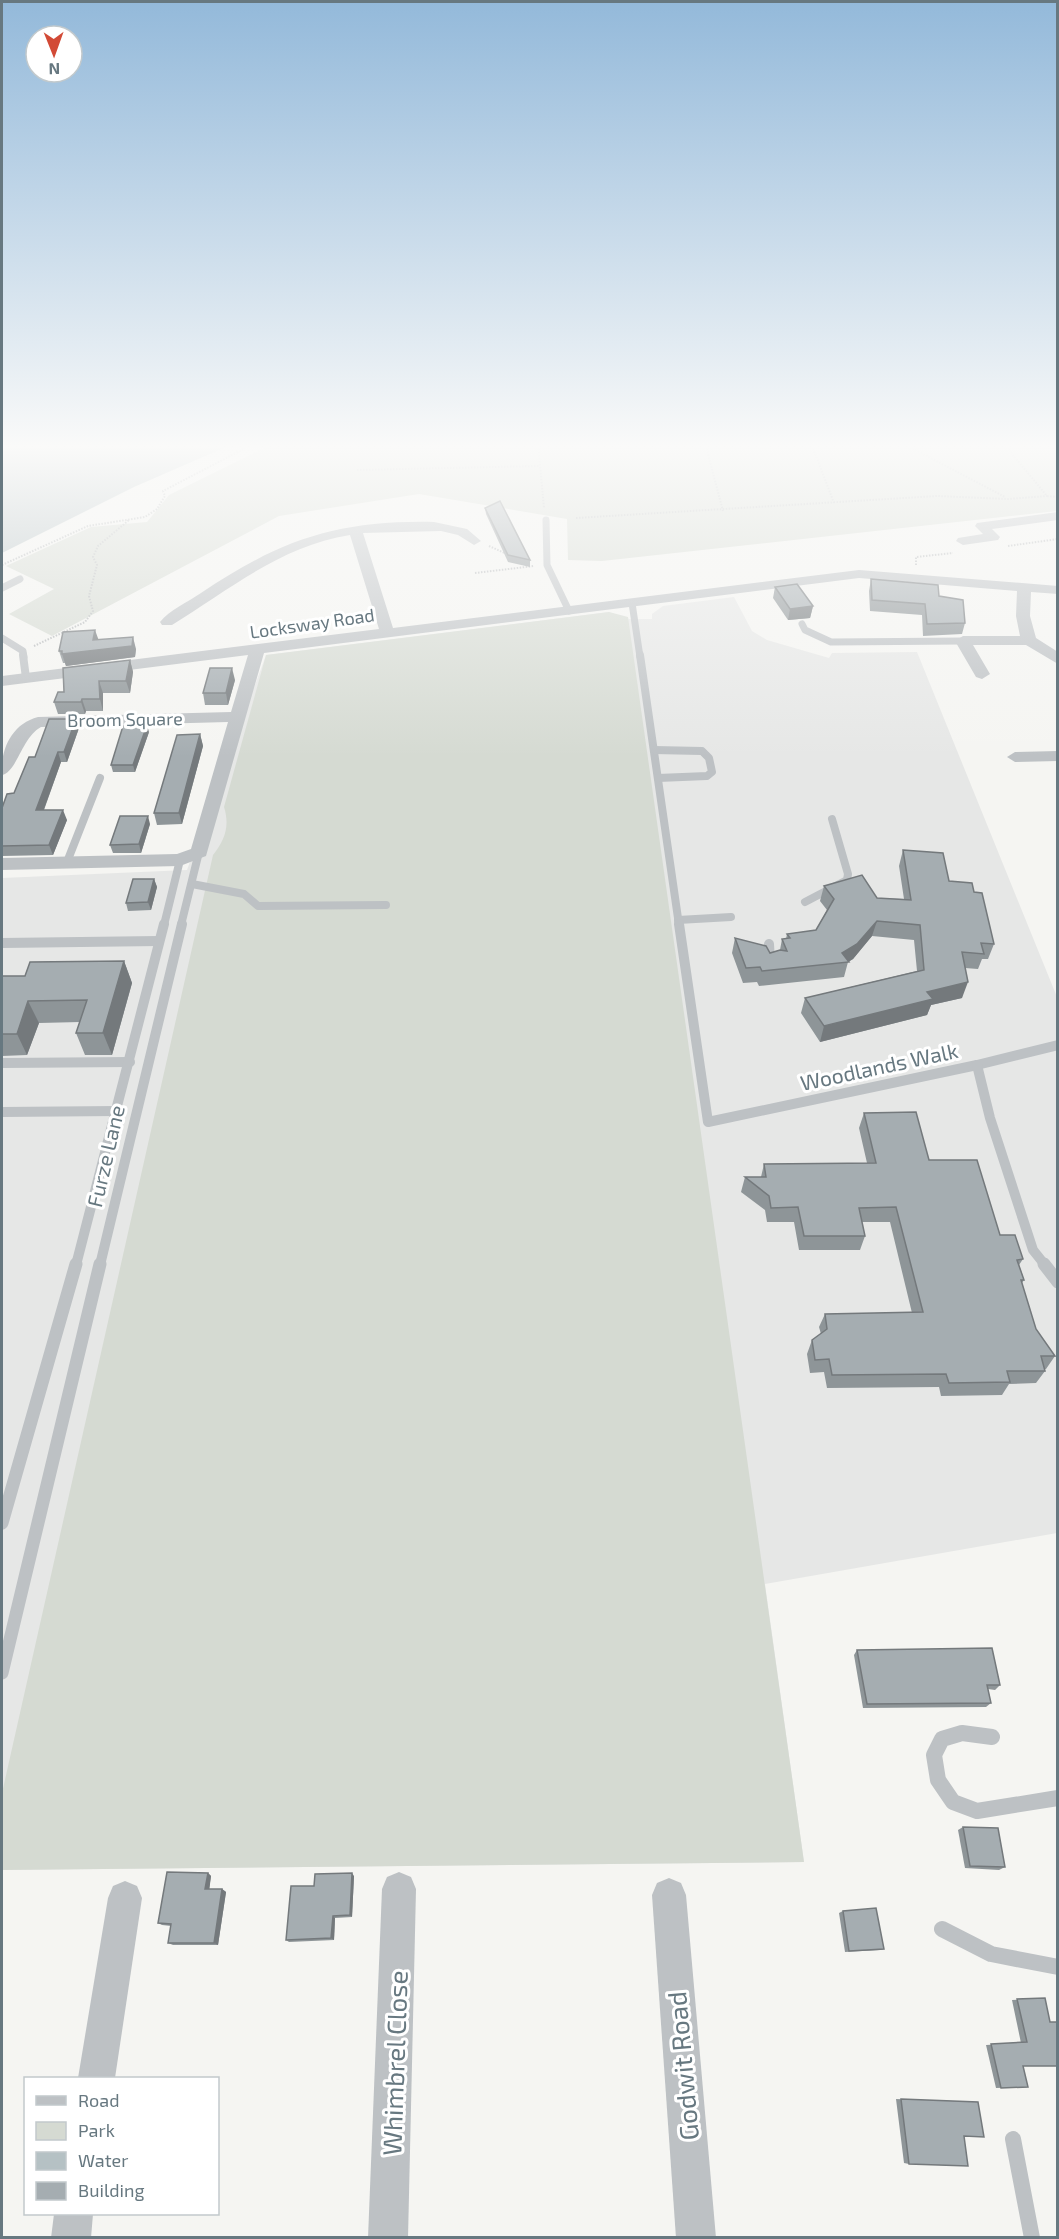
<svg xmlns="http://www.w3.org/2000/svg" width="1059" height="2239" font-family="'Exo 2',sans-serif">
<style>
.built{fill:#e6e7e6}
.green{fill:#d5dad2}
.water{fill:#b5c1c4}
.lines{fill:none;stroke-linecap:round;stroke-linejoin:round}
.path{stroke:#b7babc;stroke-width:2;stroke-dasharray:1.5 1.5;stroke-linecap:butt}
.lane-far4{stroke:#bdc1c4;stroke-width:7}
.lane-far3{stroke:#bdc1c4;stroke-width:8}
.lane-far2{stroke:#bdc1c4;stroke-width:10}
.lane-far1{stroke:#bdc1c4;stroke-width:13}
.lane{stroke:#bdc1c4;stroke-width:16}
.street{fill:#bdc1c4;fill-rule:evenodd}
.wall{fill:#8e9598}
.shaded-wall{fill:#74797c}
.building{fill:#a5adb1;stroke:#74797c;stroke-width:1.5}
.labels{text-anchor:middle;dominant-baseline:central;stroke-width:6;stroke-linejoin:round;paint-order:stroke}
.far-street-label{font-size:18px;fill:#677880;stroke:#fff}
.street-label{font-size:21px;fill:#677880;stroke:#fff}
.near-street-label{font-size:26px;fill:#677880;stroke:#fff}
</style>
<rect width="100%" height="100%" fill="#f5f5f2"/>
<!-- built -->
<path class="built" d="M734 597 752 631 767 640 829 658 832 653 917 652 1057 997V1533L765 1584 804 1862 2 1870V878L187 870 266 655 609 612 629 619H652V614L663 606Z"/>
<!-- green -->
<g class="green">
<path d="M274 443H1056L1057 511 602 561 568 560 567 519 419 494 279 516 52 636 9 614 54 589 6 566 91 527 147 522 169 495Z"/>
<path d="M609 612 628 617 804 1862 2 1870V1793L213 855C225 840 230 826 224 807L266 655Z"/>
</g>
<!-- water -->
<path class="water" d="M2 443H235L134 487 2 553Z"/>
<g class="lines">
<!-- path -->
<g class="path">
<path d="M538 443 544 508"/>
<path d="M705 443 723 511"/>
<path d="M811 443 834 503"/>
<path d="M902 443 1005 497"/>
<path d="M1003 443 1047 496 1058 497"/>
<path d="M357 470 540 466"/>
<path d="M576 518 937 496 1008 499 1047 496"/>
<path d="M489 546 509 555"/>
<path d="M1008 546 1058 539"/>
<path d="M2 565 88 526 145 517 157 509 165 496 163 491 255 443"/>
<path d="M916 565V557L953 553"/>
<path d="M475 573 534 566"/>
<path d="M34 646 85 622 93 611 89 596 97 565 93 557 98 546 129 520"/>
</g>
<!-- lane-far4 -->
<g class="lane-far4">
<path d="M546 520 547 565 569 611"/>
<path d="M2 588 20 579"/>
<path d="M632 603 640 657"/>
<path d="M802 624 805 630 831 642 963 641"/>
<path d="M2 638 23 651 24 657"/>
</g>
<!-- lane-far3 -->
<g class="lane-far3">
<path d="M23 655 26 678"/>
<path d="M640 655 679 925"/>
<path d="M654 750 702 751 709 758 712 772 707 776 658 778"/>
<path d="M67 862 100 778"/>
<path d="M192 884 244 894 258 906 386 905"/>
<path d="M805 902 847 880 848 874 832 819"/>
<path d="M678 920 731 917"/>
<path d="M164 925 180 860"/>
<path d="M181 925 199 852"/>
</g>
<!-- lane-far2 -->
<g class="lane-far2">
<path d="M679 924 708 1122 977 1065 1058 1045"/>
<path d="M2 943 159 941"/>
<path d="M769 944 770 961"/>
<path d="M2 1063 130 1062"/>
<path d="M977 1065 990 1118 1033 1250 1045 1265"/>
<path d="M2 1112 117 1111"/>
<path d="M76 1265 164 924"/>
<path d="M100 1265 182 924"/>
</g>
<!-- lane-far1 -->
<g class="lane-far1">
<path d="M1044 1264 1058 1282"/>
<path d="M2 1523 76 1264"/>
<path d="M2 1673 100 1264"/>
</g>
<!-- lane -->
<g class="lane">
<path d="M992 1737 962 1733 942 1739 934 1755 938 1780 953 1802 977 1811 1058 1798"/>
<path d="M942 1929 991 1954 1058 1967"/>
<path d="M1013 2139 1032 2238"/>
</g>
<!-- street -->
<g class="street">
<path d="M1058 512V520L992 529 1000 537 998 540 963 545 956 541 958 538 983 534 975 526 977 523Z"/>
<path d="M434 522 467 529 481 541 474 545 458 535 441 531 363 533 393 628 859 570 1058 586V594L1031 592 1030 616 1036 638 1058 652V664L1026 645H973L990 674 982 679 976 677 955 641 963 636H1020L1016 616 1017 591 859 578 264 653 206 856 180 866 2 870V858L177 854 191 849 228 722 41 727C22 737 17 772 2 775 0 751 11 724 38 717L231 712 248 655 2 686V676L379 629 350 535C281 546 230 589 172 625H162L160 622C169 610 188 602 201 593 280 540 337 520 434 522Z"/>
<path d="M1058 751V761L1015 762 1007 757 1015 752Z"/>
<path d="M399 1872 411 1877 416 1889 408 2238H368L382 1889 387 1877Z"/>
<path d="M669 1878 681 1883 686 1895 716 2238H676L652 1895 657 1883Z"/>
<path d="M125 1881 137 1886 142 1898 115 2078H78L108 1898 113 1886Z"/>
<path d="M54 2214H93L91 2238H51Z"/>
</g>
</g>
<!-- wall -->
<g class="wall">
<path d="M485 508 530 560V567L508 562 486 514Z"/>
<path d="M871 579 939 596 965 623 962 634 923 636 922 615 870 611 869 591Z"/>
<path d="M775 587 813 606 810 618 788 620 773 598Z"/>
<path d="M98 639 136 649 135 657 66 666 65 663H63L59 651Z"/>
<path d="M130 660 133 672 130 693H103V711H86L85 714H58L54 702 64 692Z"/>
<path d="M235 680 228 705H205L203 693Z"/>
<path d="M79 728 67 762H61L44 810 67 820 53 855 2 856V857V808L14 793 35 757Z"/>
<path d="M149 732 135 772H113L111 765Z"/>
<path d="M200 734 203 746 182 824 157 825 154 813Z"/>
<path d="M150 824 141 853H113L110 845Z"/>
<path d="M903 850 949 881 974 892 994 944 988 959H982L978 969 965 968 962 998 931 1005 927 1015 820 1042 801 1013 805 998 917 971 914 940 872 936 853 959 848 962 844 977 759 986 757 982 743 983 732 953 735 938 770 953 780 950 782 939H786L787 934 816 930 827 910 820 901 824 886 877 898 904 899 899 866Z"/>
<path d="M154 879 157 887 151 910 128 911 126 903Z"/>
<path d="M124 961 132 983 112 1055H85L76 1033 80 1022 39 1023 27 1055 2 1056V976H25Z"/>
<path d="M864 1113 929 1160 1023 1259 1019 1265 1024 1280 1022 1283 1036 1329 1055 1356 1046 1369H1045V1371L1036 1383 1009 1384 1002 1395 941 1396 939 1387 827 1388 824 1372 810 1373 807 1354 812 1340 821 1334 819 1327 825 1314 912 1313 890 1222H862L865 1236 860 1250H799L794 1222H767L765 1210 741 1192 745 1177H761L764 1164 867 1163 859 1128Z"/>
<path d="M857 1650 1000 1685 995 1690 988 1689 991 1703 986 1707 863 1708 854 1655Z"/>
<path d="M963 1827 1005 1867 999 1870 965 1868 958 1830Z"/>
<path d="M208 1873 211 1876 209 1889H222L226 1892 218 1945H173L168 1943 171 1926 162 1925 158 1923Z"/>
<path d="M354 1876 352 1917 335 1918 334 1940 289 1942 286 1940 314 1886Z"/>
<path d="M843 1911 884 1949 880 1950 845 1952 839 1913Z"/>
<path d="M1045 1998 1023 2066 1028 2087 996 2088 986 2045 1021 2043 1012 2000Z"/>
<path d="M896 2099 978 2102 909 2164 904 2163Z"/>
</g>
<!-- shaded-wall -->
<g class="shaded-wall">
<path d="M813 606 810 618 788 620 790 609Z"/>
<path d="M95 630 99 641 133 637 136 649 135 657 66 666 62 654 93 640Z"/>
<path d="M130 660 133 672 130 693 126 681Z"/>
<path d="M232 668 235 680 228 705 226 693Z"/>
<path d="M99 681 103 693V711L100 699Z"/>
<path d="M82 699 86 711 85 714 81 702Z"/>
<path d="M76 719 79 728 67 762 64 752Z"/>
<path d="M147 725 149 732 135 772 133 765Z"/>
<path d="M200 734 203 746 182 824 179 813Z"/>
<path d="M58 752 61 762 40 820 36 810Z"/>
<path d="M63 810 67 820 53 855 49 845Z"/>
<path d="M148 816 150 824 141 853 139 844Z"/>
<path d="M154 879 157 887 151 910 148 902Z"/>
<path d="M877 921 872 936 853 959 848 962 842 953Z"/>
<path d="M124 961 132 983 112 1055 103 1033Z"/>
<path d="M968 982 962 998 931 1005 927 1015 820 1042 824 1026 927 992Z"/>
<path d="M28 1001 39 1023 27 1055 17 1034Z"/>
<path d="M208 1873 211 1876 209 1892 205 1889Z"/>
<path d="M352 1873 354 1876 352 1917 350 1915Z"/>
<path d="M222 1889 226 1892 218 1945 214 1943Z"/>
<path d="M333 1916 335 1918 334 1940 331 1938Z"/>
</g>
<!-- building -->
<g class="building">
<path d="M500 501 530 560 508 555 485 508Z"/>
<path d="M871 579 938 585 939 596 963 600 965 623 927 624 925 604 872 600Z"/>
<path d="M797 584 813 606 790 609 775 587Z"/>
<path d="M95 630 93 640 133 637 132 646 62 654V651H59L63 632Z"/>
<path d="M130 660 126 681H99L100 699H82L81 702H54L58 692H64L63 668Z"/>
<path d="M210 668H232L226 693H203Z"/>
<path d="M49 719H76L64 752H58L36 810H63L49 845 2 846V808L7 794 14 793 29 757H35Z"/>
<path d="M147 725 133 765H111L123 726Z"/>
<path d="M200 734 179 813H154L177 735Z"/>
<path d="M120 816H148L139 844 110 845Z"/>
<path d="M903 850 943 853 949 881 972 883 974 892 982 893 994 944 981 943 984 954 962 952 968 982 927 992 933 999 824 1026 805 998 924 970 920 925 877 921 857 944 842 953 849 962 762 971 760 967 746 968 735 938 766 946 770 953 780 950 787 951 782 939 790 938 787 934 816 930 834 899 824 886 862 875 877 898 911 900Z"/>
<path d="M133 879H154L148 902 126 903Z"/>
<path d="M124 961 103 1033H76L87 1000 28 1001 17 1034H2V976H25L30 962Z"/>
<path d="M916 1112 929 1160H977L1000 1235H1015L1023 1259 1017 1260 1024 1280H1021L1036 1329 1055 1356H1041L1045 1371H1007L1010 1382 949 1383 946 1374 832 1375 829 1359 815 1360 812 1340 827 1329 825 1314 923 1312 896 1207 859 1208 865 1236H804L798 1207 771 1208 769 1196 745 1177H766L764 1164 876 1163 864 1113Z"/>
<path d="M992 1648 1000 1685H987L991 1703 867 1704 857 1650Z"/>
<path d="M963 1827 998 1828 1005 1867 970 1866Z"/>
<path d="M167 1872 208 1873 205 1889H222L214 1943H168L171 1924 158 1923Z"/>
<path d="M352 1873 350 1915 333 1916 331 1938 286 1940 291 1886H314L315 1874Z"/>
<path d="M876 1908 884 1949 849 1951 843 1911Z"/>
<path d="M1045 1998 1050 2022H1058V2066H1023L1028 2087 1001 2088 991 2044 1027 2042 1017 1999Z"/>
<path d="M901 2099 978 2102 984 2137 964 2136 968 2166 909 2164Z"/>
</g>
<!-- sky -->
<linearGradient id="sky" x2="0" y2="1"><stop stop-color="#93b9da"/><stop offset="0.59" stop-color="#fafaf9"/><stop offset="1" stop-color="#fafaf9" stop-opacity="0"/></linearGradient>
<rect width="1059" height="757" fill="url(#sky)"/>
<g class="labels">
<!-- far-street labels -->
<g class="far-street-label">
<text transform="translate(312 623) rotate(-8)">Locksway Road</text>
<text transform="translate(125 719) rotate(-1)">Broom Square</text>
</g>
<!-- street labels -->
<g class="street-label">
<text transform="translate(879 1066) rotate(-12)">Woodlands Walk</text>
<text transform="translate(105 1156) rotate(-77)">Furze Lane</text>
</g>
<!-- near-street labels -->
<g class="near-street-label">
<text transform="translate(394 2063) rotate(-88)">Whimbrel Close</text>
<text transform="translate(682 2066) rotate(-95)">Godwit Road</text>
</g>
</g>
<!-- border -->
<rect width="1059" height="2239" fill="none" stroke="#677880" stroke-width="6"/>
<!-- legend -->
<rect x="24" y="2077" width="195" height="138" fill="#ffffff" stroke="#c2c9cc" stroke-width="1.5"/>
<rect x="36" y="2096" width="30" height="9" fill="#bdc1c4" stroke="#c2c9cc" stroke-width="1.5"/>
<text x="78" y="2107" font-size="18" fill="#677880">Road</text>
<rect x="36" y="2122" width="30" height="18" fill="#d5dad2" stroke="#c2c9cc" stroke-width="1.5"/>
<text x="78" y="2137" font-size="18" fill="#677880">Park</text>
<rect x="36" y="2152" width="30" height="18" fill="#b5c1c4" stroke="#c2c9cc" stroke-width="1.5"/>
<text x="78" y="2167" font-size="18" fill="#677880">Water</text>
<rect x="36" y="2182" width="30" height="18" fill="#a5adb1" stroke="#c2c9cc" stroke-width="1.5"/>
<text x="78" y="2197" font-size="18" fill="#677880">Building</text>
<!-- north arrow -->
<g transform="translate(54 54) rotate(179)"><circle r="28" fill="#ffffff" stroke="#c2c9cc" stroke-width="1.5"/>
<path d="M0-4.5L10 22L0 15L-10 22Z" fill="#d24a36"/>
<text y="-9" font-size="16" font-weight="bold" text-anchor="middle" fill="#677880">N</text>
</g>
</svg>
